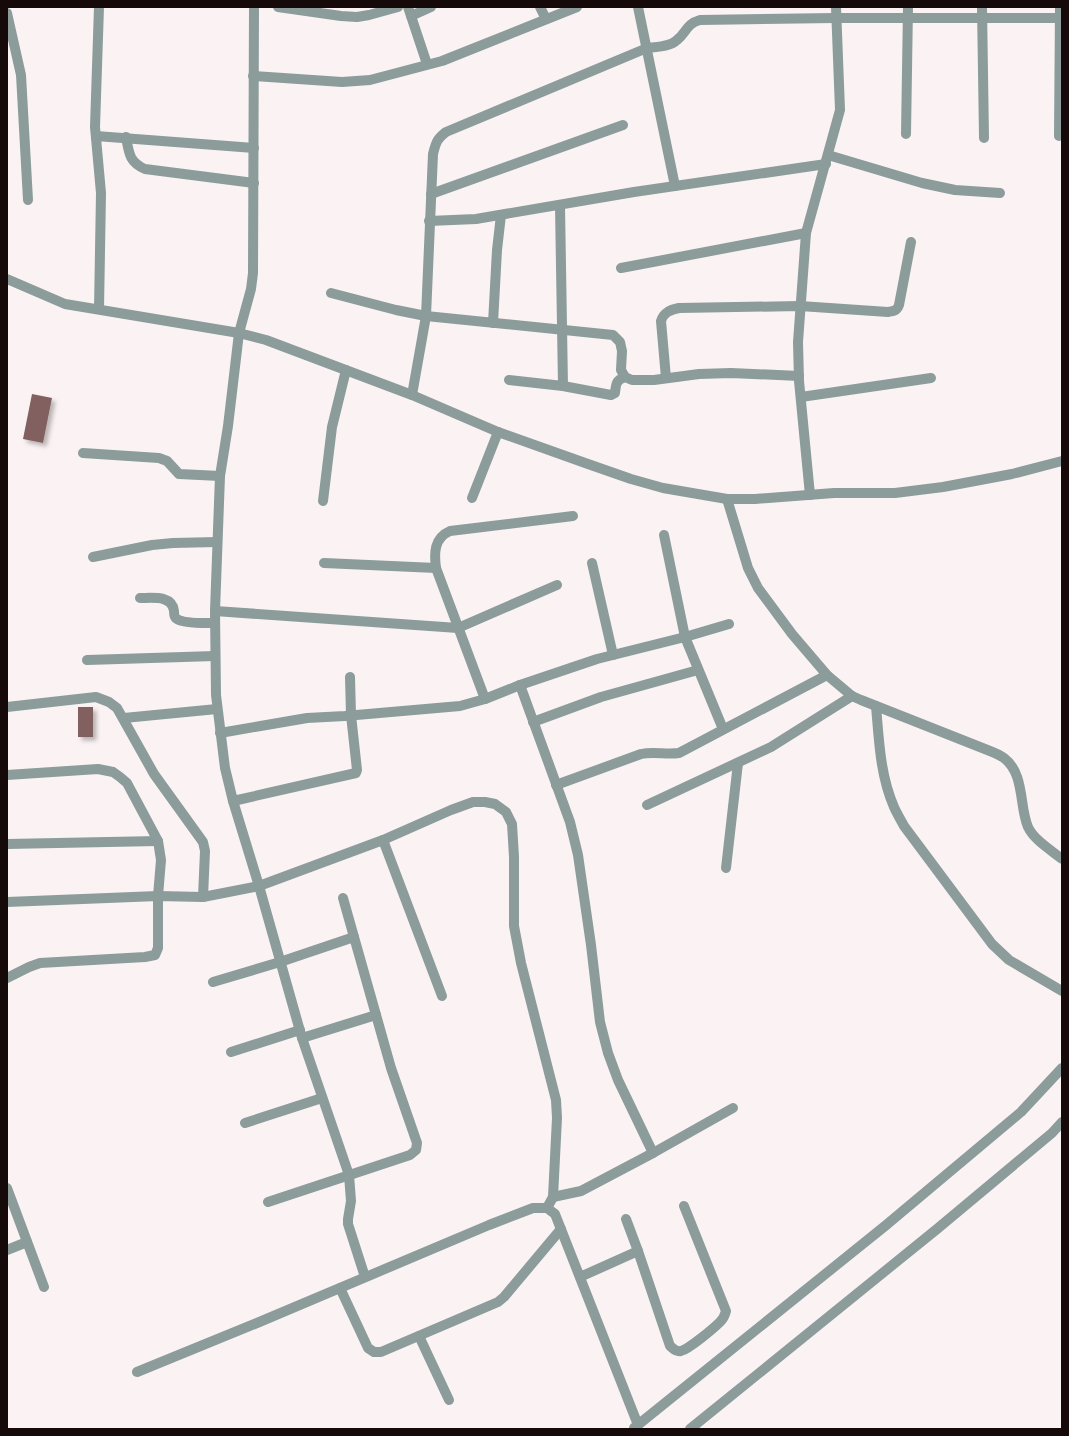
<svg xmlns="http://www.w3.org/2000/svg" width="1069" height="1436" font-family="Cabin,sans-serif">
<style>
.building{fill:#826160;filter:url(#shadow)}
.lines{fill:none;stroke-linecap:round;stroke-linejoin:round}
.street{stroke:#8b9c9b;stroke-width:10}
</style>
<defs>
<filter id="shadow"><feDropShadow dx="3.5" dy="3.5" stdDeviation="2" flood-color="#0004"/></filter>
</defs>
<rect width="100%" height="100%" fill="#fbf3f3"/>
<!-- building -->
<g class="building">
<path d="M32 394 52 398 43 443 23 439Z"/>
<rect x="78" y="707" width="15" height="30"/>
</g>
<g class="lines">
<!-- street -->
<g class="street">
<path d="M254 7 253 273 251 289 239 333 228 426 220 476 215 611 216 695 225 768 233 801 259 886 302 1038 349 1175 351 1201 348 1219V1224L365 1277"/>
<path d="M278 7 341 16 357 17 369 15 398 7"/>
<path d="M408 7 427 64"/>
<path d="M540 7 546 19"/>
<path d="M638 7 675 186"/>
<path d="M982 7 984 138"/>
<path d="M7 13 21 75 28 200"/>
<path d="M411 16 431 7"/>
<path d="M253 76 342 82 370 80 442 61 577 7"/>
<path d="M906 134 908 7"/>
<path d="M96 136 254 148"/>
<path d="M1059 136 1060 7"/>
<path d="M126 137C129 153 129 162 145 169L254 183"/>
<path d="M828 155 922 183 955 190 1000 193"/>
<path d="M431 194 623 125"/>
<path d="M560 206 563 386"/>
<path d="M429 221 476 219 634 192 826 164"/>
<path d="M621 268 806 233"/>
<path d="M7 279 65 304 239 333 266 340 412 395 498 432 588 464 631 479 663 488 727 499H755L834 493H895L943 487 1012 474 1062 461"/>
<path d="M331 293 396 310 426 316 613 335 620 342 622 351 621 370 625 377 632 380H654L699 374 731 373 799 376"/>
<path d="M99 309 101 193 95 127 99 7"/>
<path d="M493 323 497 250 501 215"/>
<path d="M666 378 661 321C664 312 670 310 679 308L800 306 888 312C893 311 897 311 899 305L911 242"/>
<path d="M509 380 563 386 611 395 615 393C616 384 616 380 625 377"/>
<path d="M412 395 426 316 433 154C436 142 437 139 446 132L647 48C656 47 670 47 677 40 687 32 686 24 700 20L836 18H1062"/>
<path d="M801 397 931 378"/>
<path d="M83 453 159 458 167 461 179 474 220 476"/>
<path d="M810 495 799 381 798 342 806 233 840 110 836 7"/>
<path d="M472 498 498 432"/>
<path d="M727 499 748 568 758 588 792 634 827 675 852 696 861 700 990 751C995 753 1000 755 1004 758 1025 774 1019 806 1028 827 1034 840 1051 850 1062 859"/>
<path d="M323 501 332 427 346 370"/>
<path d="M664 535 685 637 723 729"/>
<path d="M93 557 152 545 173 543 217 542"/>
<path d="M324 563 436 568"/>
<path d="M592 563 613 655"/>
<path d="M140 598C153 598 172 595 174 611 174 614 174 618 177 619 184 624 206 623 215 623"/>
<path d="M215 611 458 628 557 585"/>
<path d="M87 660 215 656"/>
<path d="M520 685 570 822 578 855 591 945 600 1022 608 1053 618 1080 653 1153"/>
<path d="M485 699 436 568C434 553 434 538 450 531L573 516"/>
<path d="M876 706C879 740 880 775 894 807 897 814 901 820 904 826L992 944 1009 960 1062 991"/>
<path d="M7 707 96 697 109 702 117 708 154 774 203 842 205 851 203 897"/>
<path d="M124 718 217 709"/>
<path d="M533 722 601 697 698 670"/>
<path d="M220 733 307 718 345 716 460 706 485 699 520 685 597 659 685 637 729 624"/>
<path d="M7 775 98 769 113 772 120 777 127 783 158 841 161 860 158 896V948L155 955 145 957 40 963 29 967 7 978"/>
<path d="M556 785 641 754C654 751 666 755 679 753L827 675"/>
<path d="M233 801 356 773 357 770 351 715 350 677"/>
<path d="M647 805 771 747 852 696"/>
<path d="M383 840 442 996"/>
<path d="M7 844 158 841"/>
<path d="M726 868 738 763"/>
<path d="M7 902 158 896 203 897 259 886 383 840 451 810 473 802H485L495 804 506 812 512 824 514 857V926L521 963 556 1100 557 1118 553 1197 547 1208"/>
<path d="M213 982 280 962 354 937"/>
<path d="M302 1038 376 1015"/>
<path d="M231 1052 300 1030"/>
<path d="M245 1123 322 1098"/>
<path d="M7 1188 44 1287"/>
<path d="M553 1197 581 1191 653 1153 733 1108"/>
<path d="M268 1202 410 1155 416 1150 417 1143 391 1068 343 898"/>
<path d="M626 1219 638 1251 670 1346C674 1349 676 1352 681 1351 689 1349 714 1328 720 1322 723 1319 725 1315 726 1311L684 1206"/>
<path d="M7 1250 27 1242"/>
<path d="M580 1277 638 1251"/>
<path d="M340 1288 368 1348 374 1352H381L498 1302 504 1297 561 1229"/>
<path d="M419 1336 449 1400"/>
<path d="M137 1372 257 1323 489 1225 533 1208H547L555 1214 638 1425"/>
<path d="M634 1428 885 1226 1021 1112 1062 1068"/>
<path d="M690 1429 937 1229 1052 1133 1062 1122"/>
</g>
</g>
<!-- border -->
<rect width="1069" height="1436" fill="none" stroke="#150909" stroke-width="16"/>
</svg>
